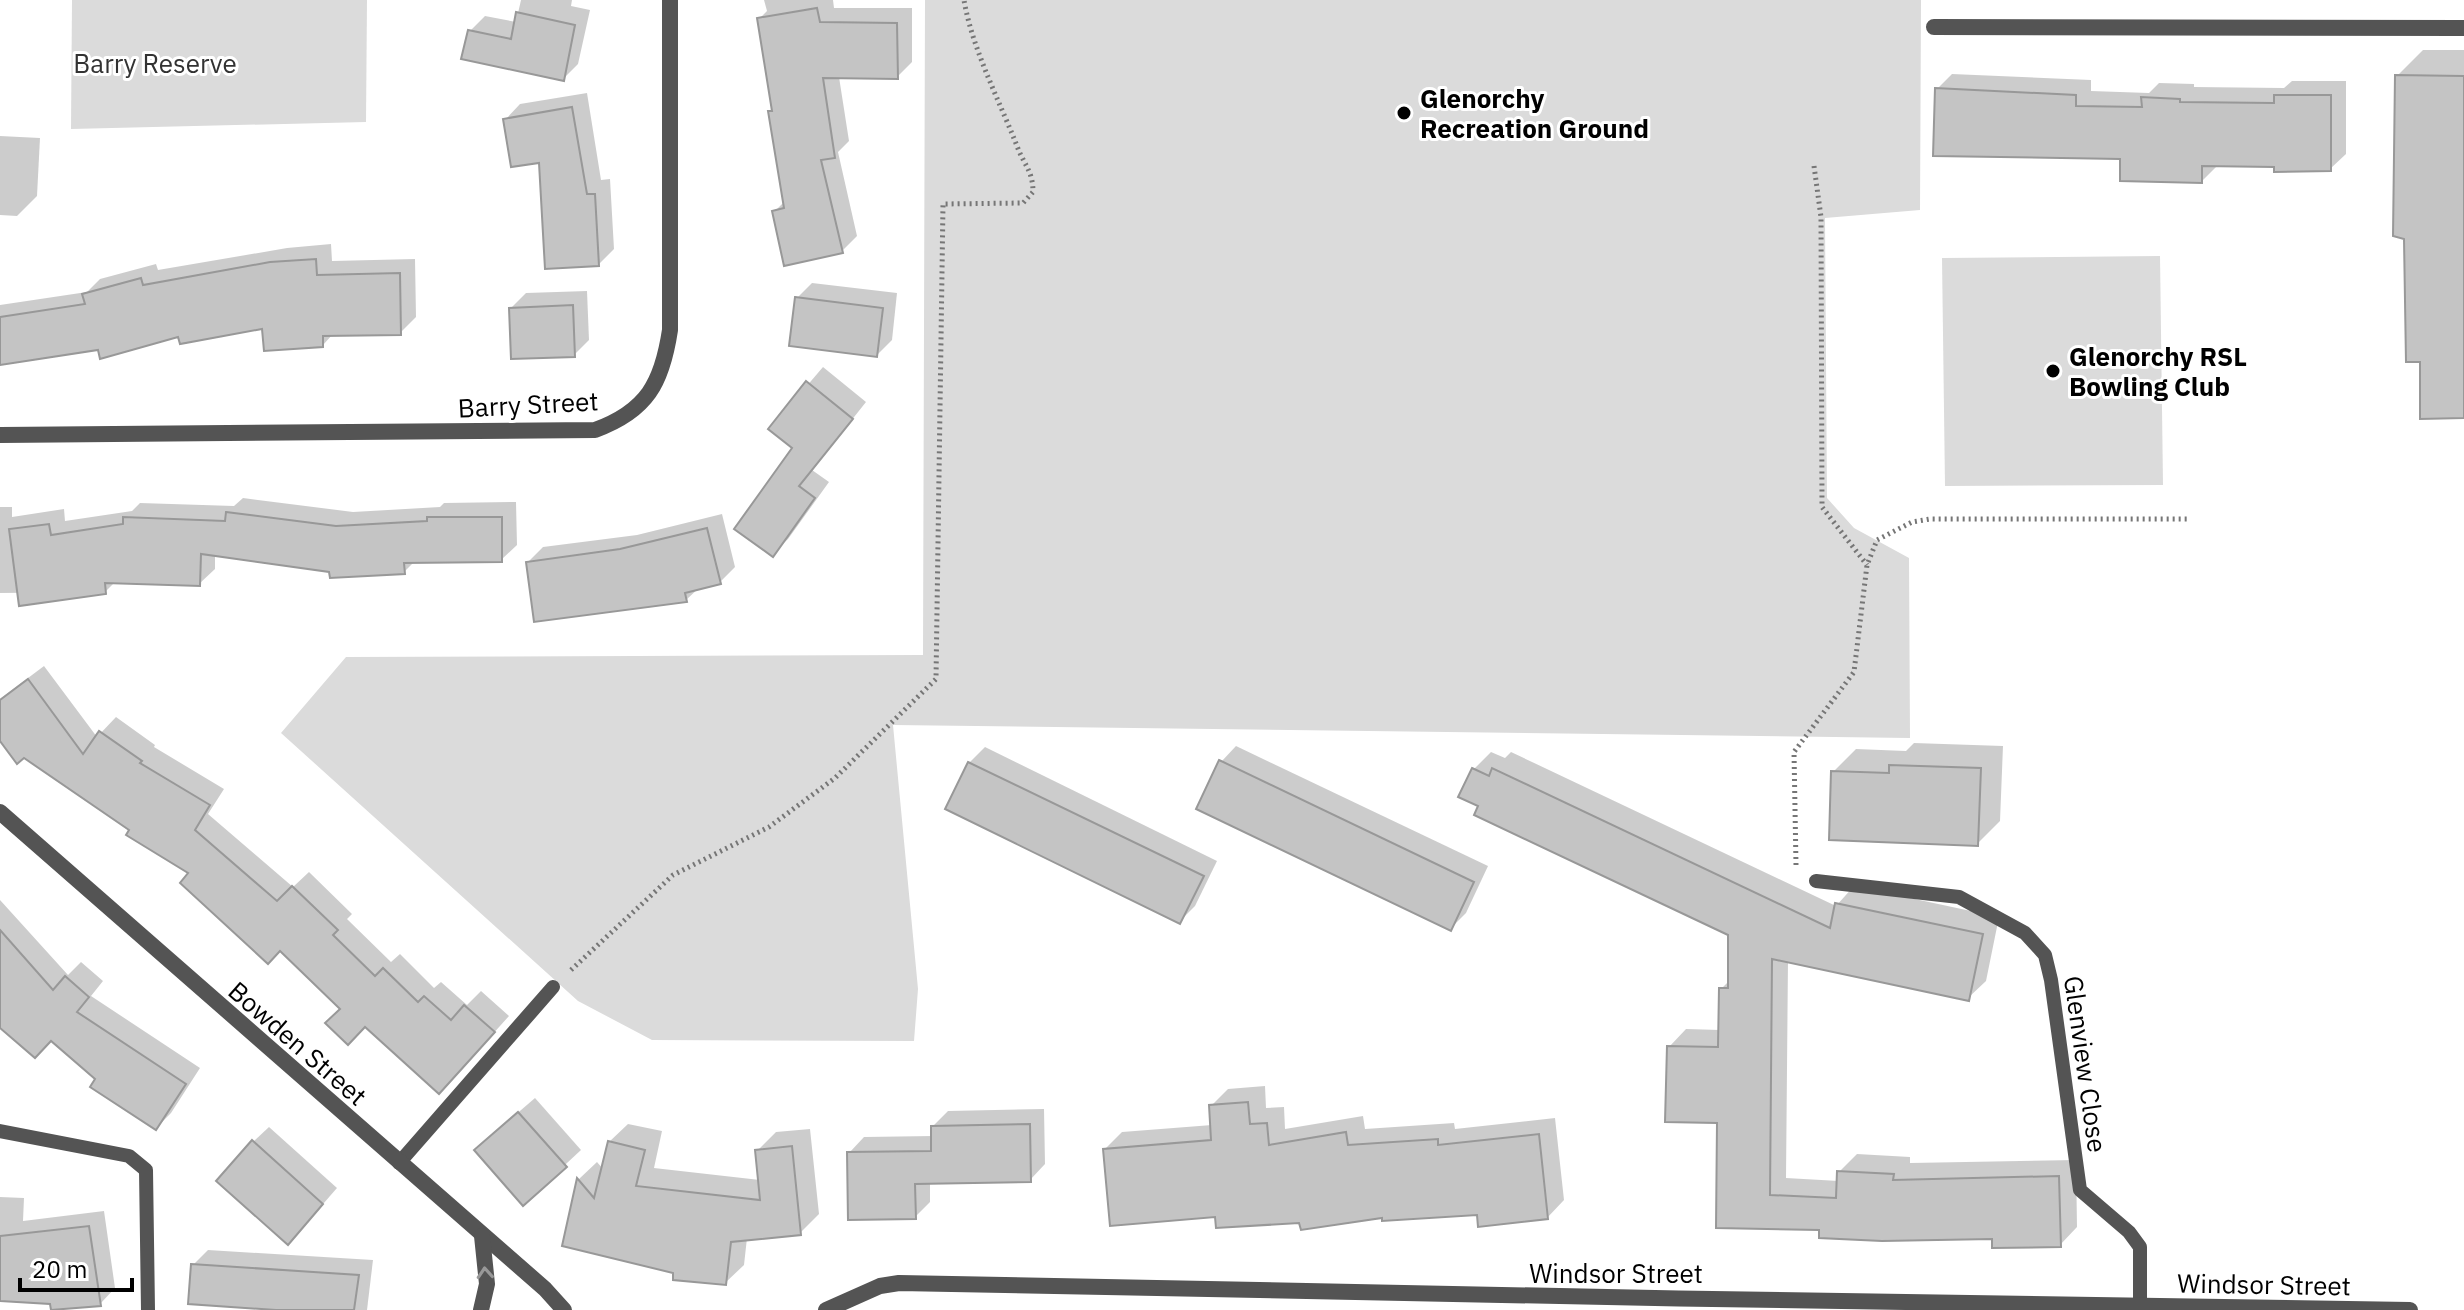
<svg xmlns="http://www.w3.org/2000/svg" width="2464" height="1310" font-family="'IBM Plex Sans',sans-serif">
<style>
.green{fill:#dbdbdb}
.shadow{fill:#0003}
.building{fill:#c4c4c4;stroke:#989898;stroke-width:2}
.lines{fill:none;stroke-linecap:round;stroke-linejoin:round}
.path{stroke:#767676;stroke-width:5;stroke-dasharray:2 4;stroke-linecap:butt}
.lane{stroke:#545454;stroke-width:14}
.street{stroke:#545454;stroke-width:16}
.oneway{stroke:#989898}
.poi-dot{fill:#000;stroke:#fff;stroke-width:3}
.labels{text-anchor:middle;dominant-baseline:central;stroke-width:6;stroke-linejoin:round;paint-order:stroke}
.park-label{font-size:26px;fill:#323232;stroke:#fff}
.poi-label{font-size:26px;font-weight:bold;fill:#000;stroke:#fff;text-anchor:start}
.street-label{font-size:26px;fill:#000;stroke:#fff}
</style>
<rect width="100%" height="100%" fill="#fff"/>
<!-- green -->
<g class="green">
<path d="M72 0H367L366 122 71 129Z"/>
<path d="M925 0H1921L1920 210 1825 218 1827 498 1854 528 1909 558 1910 738 893 725 918 989 914 1041 652 1040 578 1001 281 733 346 657 923 655Z"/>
<path d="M2160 256 2163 485 1945 486 1942 258Z"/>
</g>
<!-- shadow -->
<g class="shadow">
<path d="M521 0H572L571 6 590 10 578 64 563 79 470 31 485 16 516 22Z"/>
<path d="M764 0H833L834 8H912V62L897 77H839L849 141 838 152 857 236 842 251 774 212 785 201 771 112 774 108 759 19 767 11Z"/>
<path d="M2423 50H2464V416L2422 360 2406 237 2397 76Z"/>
<path d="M1952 74 2091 80V91L2149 93 2159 83 2194 84V87L2284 88 2292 81H2346V154L2330 169 2276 165 2217 166 2202 181 2122 157 1937 89Z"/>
<path d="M587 93 601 180 610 179 614 249 599 264 541 160 505 120 520 104Z"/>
<path d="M0 136 40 138 37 196 17 216 0 215Z"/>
<path d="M331 244 332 261 415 259 416 317 400 333 333 334 323 345 264 327 180 335 0 363V305L87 292 100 279 156 264 158 270 287 248Z"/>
<path d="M812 283 897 293 892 340 877 355 797 298Z"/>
<path d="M587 291 589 340 574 355 511 308 526 293Z"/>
<path d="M823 367 866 402 812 470 829 482 788 539 772 554 794 448 770 429Z"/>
<path d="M243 498 353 512 440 507 444 503 516 502 517 545 501 560 415 561 404 572 331 570 215 554V569L199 584 116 581 105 592 0 593V507H12V517L64 509 65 521 132 511 140 503 234 506Z"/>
<path d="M722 514 735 567 720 582 700 587 686 600 528 562 543 547 637 535Z"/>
<path d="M44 666 97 737 116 717 155 745 154 747 224 789 208 814 293 887 309 872 352 914 347 919 391 962 400 954 434 988 441 982 467 1005 481 991 509 1016 454 1077 365 1025 342 1009 281 949 191 872 0 737V699Z"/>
<path d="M1914 743 2003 746 2000 821 1977 844 1833 772 1856 749 1906 751Z"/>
<path d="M1236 746 1488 866 1466 913 1451 928 1221 762Z"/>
<path d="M985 747 1217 861 1195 906 1180 921 969 763Z"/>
<path d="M1491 752 1505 758 1511 752 1836 906 1854 886 1999 917 1986 981 1968 998 1788 960 1786 1178 1839 1181V1172L1857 1154 1910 1157V1163L2076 1160 2077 1227 2060 1245 1994 1237 1821 1228 1718 1226 1719 1121 1669 1047 1686 1029 1720 1030 1721 989 1730 980V934L1481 805 1474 769Z"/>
<path d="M0 900 68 975 81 962 103 981 91 996 200 1068 171 1113 156 1128 52 1039 0 1025Z"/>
<path d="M1265 1086 1266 1108 1284 1107 1285 1129 1363 1116 1365 1129 1454 1123 1455 1129 1555 1118 1564 1200 1547 1218 1479 1213 1301 1221 1217 1214 1105 1149 1122 1132 1212 1125 1211 1106 1228 1089Z"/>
<path d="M535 1098 581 1150 524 1203 492 1135Z"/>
<path d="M1044 1109 1045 1164 1030 1180 930 1182V1202L915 1217 849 1153 864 1137 933 1136V1126L948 1111Z"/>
<path d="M628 1124 662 1131 654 1168 760 1180 758 1150 776 1132 810 1129 819 1214 800 1233 747 1238 744 1265 725 1283 564 1245 579 1179 597 1162 603 1169 609 1142Z"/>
<path d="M269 1127 337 1188 303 1227 253 1142Z"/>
<path d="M0 1197 24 1198 23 1221 104 1211 115 1288 100 1304 53 1310 52 1302 0 1299Z"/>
<path d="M208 1250 373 1260 367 1310H305L193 1265Z"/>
</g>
<!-- building -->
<g class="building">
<path d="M817 8 820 22 897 23 898 79 823 78 835 158 821 160 843 253 784 266 772 211 784 208 768 111H772L757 18Z"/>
<path d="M516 12 575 25 564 81 461 59 468 30 511 39Z"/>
<path d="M2395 75 2464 76V418L2420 419V362H2406L2404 239 2393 236Z"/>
<path d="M1935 88 2076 95V106L2142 107 2141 97 2180 99V102L2274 103V95H2331V171L2274 172V167L2202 166V183L2120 181V159L1933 156Z"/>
<path d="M572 107 587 194H595L599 266 545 269 539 163 511 167 503 119Z"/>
<path d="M316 259 317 275 400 273 401 335 323 336V347L264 351 262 329 180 344 178 337 100 359 98 350 0 365V317L85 304 82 294 141 278 143 285 270 262Z"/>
<path d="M795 297 883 308 877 357 789 346Z"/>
<path d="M573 305 575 357 511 359 509 308Z"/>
<path d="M806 381 853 419 799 486 815 498 773 557 734 529 792 448 768 429Z"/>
<path d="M226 512 336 526 427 521V517H502V562L404 563 405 574 330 578 329 572 201 554 200 586 105 583 106 594 19 606 9 529 49 524 51 535 123 524V517L225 521Z"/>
<path d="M707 528 721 584 685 593 687 602 534 622 526 562 620 549Z"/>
<path d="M28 679 83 754 99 731 142 761 140 763 210 805 195 830 277 901 292 886 338 930 333 935 375 976 383 968 418 1002 424 996 451 1020 464 1005 495 1032 439 1094 365 1027 348 1045 325 1023 340 1009 280 951 268 964 180 883 188 873 126 835 129 830 24 758 17 764 0 741V700Z"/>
<path d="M1219 760 1474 882 1451 931 1196 809Z"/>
<path d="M968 762 1204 876 1180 924 945 809Z"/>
<path d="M1889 765 1981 768 1978 846 1829 840 1831 771 1889 773Z"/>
<path d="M1472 768 1489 776 1492 768 1830 928 1835 903 1983 934 1969 1001 1772 959 1770 1195 1836 1198 1837 1171 1894 1174 1893 1180 2059 1176 2061 1247 1992 1248V1239L1882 1241 1819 1238V1230L1716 1228 1717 1123 1665 1122 1667 1046 1718 1047 1719 988H1728V935L1474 815 1478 806 1458 797Z"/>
<path d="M0 930 53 990 65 976 89 997 77 1012 186 1084 156 1130 90 1087 95 1079 51 1041 35 1058 0 1028Z"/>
<path d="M1248 1102 1250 1124 1267 1123 1269 1145 1346 1132 1348 1145 1438 1139V1145L1539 1134 1548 1219 1478 1227 1477 1215 1382 1221V1218L1301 1230 1299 1223 1216 1228 1215 1217 1110 1226 1103 1149 1211 1140 1209 1105Z"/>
<path d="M518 1112 567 1167 523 1206 474 1150Z"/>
<path d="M1030 1124 1031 1182 915 1184 916 1219 848 1220 847 1152 931 1151V1126Z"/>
<path d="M252 1140 323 1204 288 1245 216 1181Z"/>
<path d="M608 1141 645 1150 636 1186 760 1200 755 1150 792 1146 801 1235 731 1242 726 1285 673 1280V1273L562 1246 577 1178 594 1198Z"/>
<path d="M89 1226 101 1306 51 1310 50 1304 0 1301V1236Z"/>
<path d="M191 1264 359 1275 354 1310H276L188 1304Z"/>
</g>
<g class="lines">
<!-- path -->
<g class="path">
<path d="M1814 166 1821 217 1822 507 1867 565"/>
<path d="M1796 865 1794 752 1854 672 1867 565 1877 540 1912 522 1930 519H2187"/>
<path d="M571 970 673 875 769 827 835 778 936 679 943 204 1023 203 1033 192C1033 171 1024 165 1017 146 999 100 972 48 964 0"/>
</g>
<!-- lane -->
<g class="lane">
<path d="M1816 881 1959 897 2025 933 2045 955 2051 980 2080 1190 2129 1232 2140 1247V1306"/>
<path d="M0 1131 129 1156 146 1170 148 1310"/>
<path d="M399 1163 553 987"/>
</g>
<!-- street -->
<g class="street">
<path d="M1934 27 2464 28"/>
<path d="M0 435 595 430C647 411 662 383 670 330V0"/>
<path d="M0 812 545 1289 564 1310"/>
<path d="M481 1310 487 1284 482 1236"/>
<path d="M826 1310 880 1286 899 1283C1403 1295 1906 1302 2410 1310"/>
</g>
</g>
<!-- one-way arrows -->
<defs><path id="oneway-chevron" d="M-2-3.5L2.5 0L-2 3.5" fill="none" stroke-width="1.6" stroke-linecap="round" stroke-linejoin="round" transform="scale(2)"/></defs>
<use class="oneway" href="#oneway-chevron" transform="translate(485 1273) rotate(-94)"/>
<!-- markers -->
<g class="poi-dot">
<circle cx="1404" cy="113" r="8"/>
<circle cx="2053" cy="371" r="8"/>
</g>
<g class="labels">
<!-- park labels -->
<g class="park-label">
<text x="155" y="63">Barry Reserve</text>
</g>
<!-- poi labels -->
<g class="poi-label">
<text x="1420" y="98">Glenorchy<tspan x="1420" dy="30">Recreation Ground</tspan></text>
<text x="2069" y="356">Glenorchy RSL<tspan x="2069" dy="30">Bowling Club</tspan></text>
</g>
<!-- street labels -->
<g class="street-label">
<text transform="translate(528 404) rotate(-3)">Barry Street</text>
<text transform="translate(298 1043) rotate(41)">Bowden Street</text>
<text transform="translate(2086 1064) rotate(82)">Glenview Close</text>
<text x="1616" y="1273">Windsor Street</text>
<text transform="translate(2264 1284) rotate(1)">Windsor Street</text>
</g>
</g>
<!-- scale -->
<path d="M20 1278v12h112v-12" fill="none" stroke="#000000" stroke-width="4"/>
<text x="32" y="1278" font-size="24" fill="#000000" stroke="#ffffff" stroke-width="6" paint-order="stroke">20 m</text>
</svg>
